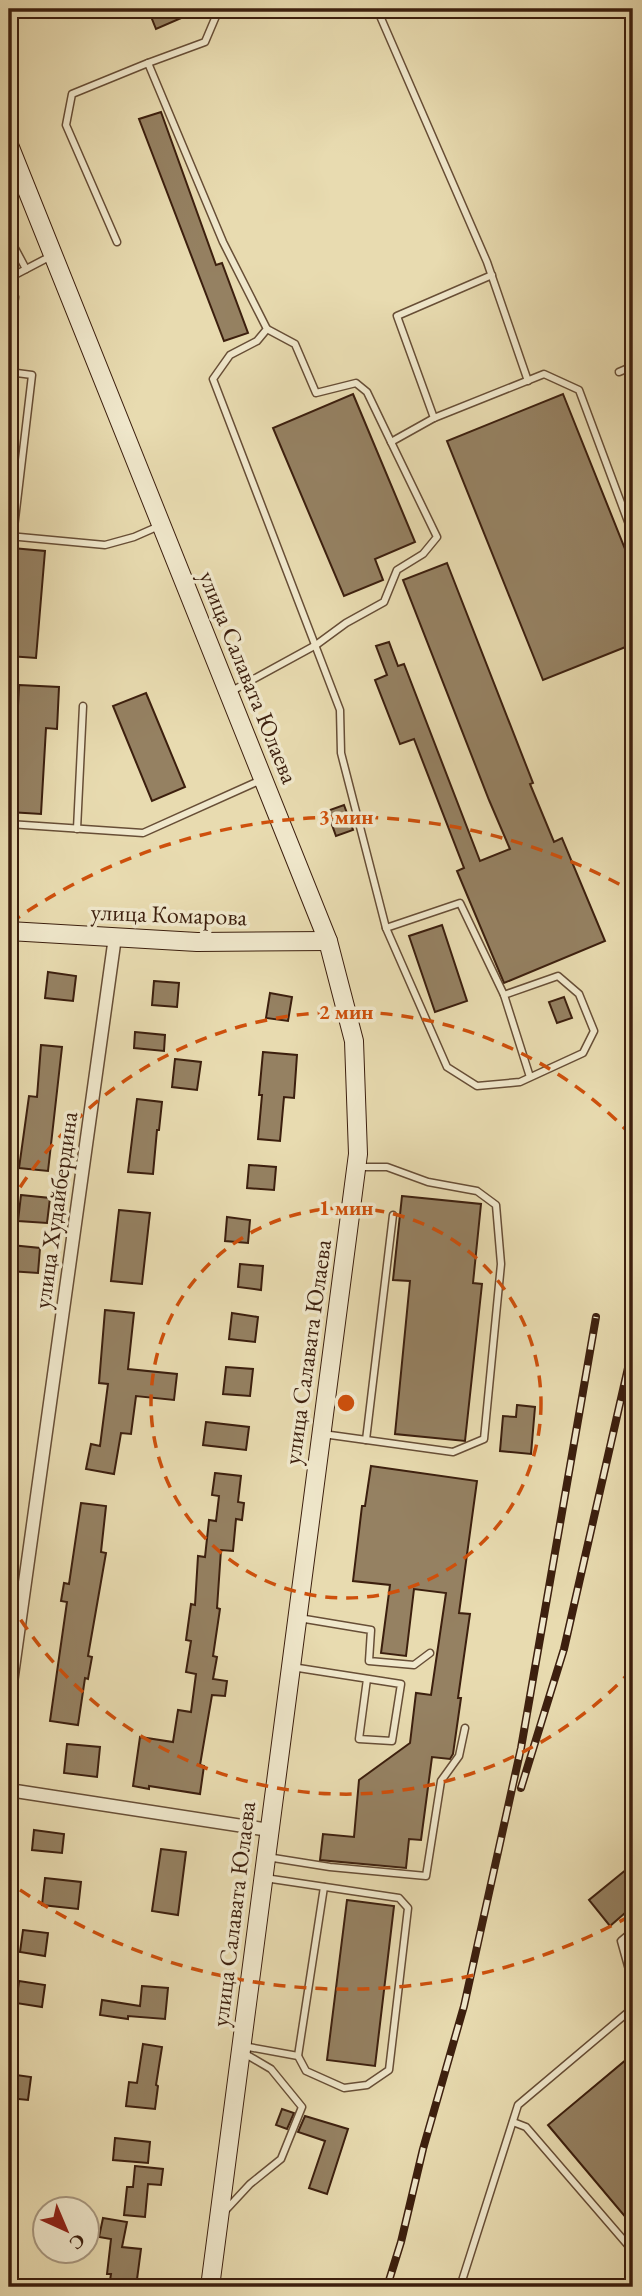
<svg xmlns="http://www.w3.org/2000/svg" width="642" height="2296" font-family="'EB Garamond',serif">
<style>
.building{fill:#958162;stroke:#3c1f0e;stroke-width:2}
.lines{fill:none;stroke-linecap:round;stroke-linejoin:round}
.lane-casing{stroke:#674e36;stroke-width:9}
.street-casing{stroke:#674e36;stroke-width:15}
.secondary-casing{stroke:#3c1f0e;stroke-width:20}
.lane{stroke:#f0e8cc;stroke-width:6}
.street{stroke:#f0e8cc;stroke-width:12}
.secondary{stroke:#f0e8cc;stroke-width:18}
.rail-casing{stroke:#3c1f0e;stroke-width:8}
.rail{stroke:#f0e8cc;stroke-width:5;stroke-dasharray:16;stroke-linecap:butt}
.ring{fill:none;stroke:#ce500c;stroke-width:3.5;stroke-dasharray:12 9}
.labels{text-anchor:middle;dominant-baseline:central;stroke-width:7;stroke-linejoin:round;paint-order:stroke}
.street-label{font-size:24px;fill:#3c1f0e;stroke:#f0e8cc}
.centre{fill:#ce500c;stroke:#f0e8cc;stroke-width:3.5}
.ring-label{font-size:21px;text-anchor:middle;font-weight:bold;fill:#ce500c;stroke:#f0e8cc;stroke-width:7;stroke-linejoin:round;paint-order:stroke}
</style>
<rect width="100%" height="100%" fill="#e8dbb0"/>
<filter id="stains"><feTurbulence type="fractalNoise" baseFrequency=".00286" numOctaves="4"/><feColorMatrix values="0 0 0 0 .2 0 0 0 0 .09 0 0 0 0 .02 0 0 0 .5 -.17"/></filter>
<radialGradient id="worn" r=".72"><stop offset=".6" stop-color="#630" stop-opacity="0"/><stop offset="1" stop-color="#630" stop-opacity=".3"/></radialGradient>
<!-- building -->
<g class="building">
<path d="M148 9H202L156 29Z"/>
<path d="M161 112 216 265 222 263 248 333 224 341 139 119Z"/>
<path d="M353 394 415 542 375 559 383 580 344 596 273 428Z"/>
<path d="M563 394 633 569V644L543 680 447 441Z"/>
<path d="M12 548 45 551 36 658 9 656V589Z"/>
<path d="M447 563 533 783 530 784 554 842 562 838 605 941 504 983 457 871 464 868 414 739 400 744 375 680 387 675 376 646 389 642 398 666 404 664 480 861 510 849 489 800 403 580Z"/>
<path d="M19 685 59 687 57 729 46 728 41 814 9 812 11 726H17Z"/>
<path d="M146 693 185 787 152 801 113 706Z"/>
<path d="M344 805 353 830 336 836 327 811Z"/>
<path d="M442 925 467 1001 435 1012 409 936Z"/>
<path d="M48 972 76 976 73 1001 45 998Z"/>
<path d="M154 981 179 983 177 1007 152 1005Z"/>
<path d="M270 993 292 997 288 1021 266 1018Z"/>
<path d="M564 997 572 1018 557 1023 549 1002Z"/>
<path d="M135 1032 165 1035 164 1051 134 1048Z"/>
<path d="M41 1045 62 1047 48 1171 19 1168 29 1096 37 1097Z"/>
<path d="M263 1052 297 1055 294 1098 284 1097 280 1141 258 1139 262 1095H259Z"/>
<path d="M175 1059 201 1062 197 1090 172 1087Z"/>
<path d="M137 1099 162 1102 159 1130H157L153 1174 128 1172Z"/>
<path d="M249 1165 276 1167 274 1190 247 1188Z"/>
<path d="M21 1195 50 1198 47 1223 18 1221Z"/>
<path d="M402 1196 481 1204 473 1283 482 1284 465 1441 395 1434 410 1281 393 1280Z"/>
<path d="M119 1210 150 1213 142 1284 111 1281Z"/>
<path d="M227 1217 250 1220 248 1243 225 1241Z"/>
<path d="M11 1245 40 1248 38 1273 9 1271Z"/>
<path d="M240 1264 263 1266 261 1290 238 1287Z"/>
<path d="M105 1310 134 1313 128 1369 177 1374 174 1400 136 1396 131 1434 121 1433 114 1474 86 1469 91 1444 100 1446 108 1384 99 1383Z"/>
<path d="M232 1313 258 1317 255 1342 229 1339Z"/>
<path d="M226 1367 253 1369 250 1396 223 1394Z"/>
<path d="M517 1405 535 1407 531 1454 500 1451 503 1416 516 1417Z"/>
<path d="M206 1422 249 1427 246 1450 203 1445Z"/>
<path d="M371 1466 477 1481 459 1613 470 1614 458 1698H461L453 1754 450 1759 432 1757 421 1840 409 1839 406 1868 320 1860 323 1834 354 1837 359 1780 410 1743 416 1693 431 1695 446 1593 414 1589 406 1656 381 1653 390 1585 353 1581 362 1506H365Z"/>
<path d="M215 1473 241 1476 238 1502 244 1503 242 1520 236 1519 233 1551 221 1550 217 1608 220 1609 213 1656 217 1657 213 1679 227 1681 225 1696 212 1695 200 1765 204 1766 200 1794 149 1786V1789L133 1786 140 1737 173 1742 178 1710 191 1712 196 1674 186 1672 191 1641 186 1640 191 1604 195 1605 198 1556 205 1557 209 1520 216 1521 219 1496 212 1495Z"/>
<path d="M81 1503 106 1506 101 1552 106 1553 88 1656 92 1657 88 1679 85 1678 78 1725 50 1721 67 1602 61 1601 64 1583 69 1584Z"/>
<path d="M67 1744 100 1747 97 1777 64 1773Z"/>
<path d="M34 1830 64 1834 62 1853 32 1850Z"/>
<path d="M161 1849 186 1852 178 1915 152 1911Z"/>
<path d="M633 1864V1906L610 1926 589 1900Z"/>
<path d="M45 1878 81 1882 78 1909 42 1905Z"/>
<path d="M347 1900 394 1906 375 2066 327 2060Z"/>
<path d="M23 1930 48 1933 45 1956 20 1952Z"/>
<path d="M19 1981 45 1985 42 2007 16 2003Z"/>
<path d="M142 1986 168 1988 165 2019 128 2016V2019L100 2015 102 2000 140 2006Z"/>
<path d="M143 2044 162 2047 156 2085 158 2086 155 2109 126 2106 129 2082 137 2083Z"/>
<path d="M633 2054V2226L548 2125Z"/>
<path d="M9 2074 31 2077 28 2100 9 2098Z"/>
<path d="M282 2109 294 2113 287 2129 276 2125Z"/>
<path d="M305 2116 348 2129 327 2194 309 2188 325 2141 298 2132Z"/>
<path d="M115 2138 150 2142 148 2163 113 2160Z"/>
<path d="M135 2166 163 2169 161 2185 148 2184 145 2217 124 2215 127 2187H133Z"/>
<path d="M103 2218 127 2222 122 2247 141 2249 136 2287H109L111 2274H107L111 2239 99 2237Z"/>
</g>
<g class="lines">
<!-- lane casing -->
<g class="lane-casing">
<g id="lane">
<path d="M377 9 487 262 528 381"/>
<path d="M148 63 205 42 219 9"/>
<path d="M9 237 26 269"/>
<path d="M117 242 66 125 72 94 148 63 223 242 267 329 257 341 230 355 213 379 340 710 341 753 386 928 447 1067 477 1086 520 1082 583 1053 594 1031 579 994 558 976 504 995 530 1077"/>
<path d="M9 278 51 256"/>
<path d="M9 283 15 297 9 339"/>
<path d="M267 329 295 344 316 393 356 383 367 392 391 442"/>
<path d="M9 372 32 375 13 536"/>
<path d="M619 372 633 366"/>
<path d="M434 418 397 316 492 275"/>
<path d="M9 536 105 545 134 537 159 526"/>
<path d="M230 692 316 645 346 623 384 602 397 570 423 554 437 537 391 442 434 418 544 374 579 390 633 535"/>
<path d="M9 824 143 833 261 780"/>
<path d="M77 829 83 706"/>
<path d="M386 928 460 903 504 995"/>
<path d="M323 1434 453 1452 484 1439 501 1264 496 1205 477 1191 428 1182 387 1167H359"/>
<path d="M366 1440 393 1215"/>
<path d="M299 1618 371 1630 369 1661 414 1665 430 1653"/>
<path d="M292 1667 401 1684 392 1741 359 1739 367 1679"/>
<path d="M267 1857 330 1867 426 1876 441 1781 459 1756 465 1728"/>
<path d="M633 1931 621 1941 633 1984"/>
<path d="M243 2046 298 2056 306 2071 344 2088 367 2085 389 2070 408 1908 399 1898 265 1878"/>
<path d="M298 2056 324 1887"/>
<path d="M513 2122 526 2127 633 2251"/>
<path d="M224 2212 250 2184 281 2159 302 2107 271 2069 242 2052"/>
<path d="M460 2287 518 2105 633 2008"/>
</g>
</g>
<!-- street casing -->
<g class="street-casing">
<g id="street">
<path d="M9 1697 115 937"/>
<path d="M9 1790 269 1830"/>
</g>
</g>
<!-- secondary casing -->
<g class="secondary-casing">
<g id="secondary">
<path d="M9 145 328 941 354 1041 358 1154 210 2287"/>
<path d="M9 931 197 942 328 941"/>
</g>
</g>
<!-- lane -->
<use href="#lane" class="lane"/>
<!-- street -->
<use href="#street" class="street"/>
<!-- secondary -->
<use href="#secondary" class="secondary"/>
<!-- rail casing -->
<g class="rail-casing">
<g id="rail">
<path d="M521 1788 564 1649 633 1346"/>
<path d="M387 2287 401 2242 423 2149 464 2006 521 1748 596 1317"/>
</g>
</g>
<!-- rail -->
<use href="#rail" class="rail"/>
</g>
<!-- distance rings -->
<g class="ring">
<circle cx="346" cy="1403" r="195"/>
<path d="M632 1670A391 391 0 0 1 9 1601M9 1205A391 391 0 0 1 632 1136"/>
<path d="M630 1916A586 586 0 0 1 10 1883M10 923A586 586 0 0 1 630 890"/>
</g>
<g class="labels">
<!-- street labels -->
<g class="street-label">
<text transform="translate(249 677) rotate(68)">улица Салавата Юлаева</text>
<text transform="translate(169 914) rotate(2)">улица Комарова</text>
<text transform="translate(55 1210) rotate(-82)">улица Худайбердина</text>
<text transform="translate(307 1352) rotate(-82)">улица Салавата Юлаева</text>
<text transform="translate(233 1914) rotate(-83)">улица Салавата Юлаева</text>
</g>
</g>
<circle cx="346" cy="1403" r="10" class="centre"/>
<g class="ring-label">
<text x="346" y="824">3 мин</text>
<text x="346" y="1019">2 мин</text>
<text x="346" y="1215">1 мин</text>
</g>
<!-- margin -->
<rect width="642" height="2296" fill="none" stroke="#e8dbb0" stroke-width="35"/>
<rect x="10" y="10" width="621" height="2275" fill="none" stroke="#3c1f0e" stroke-width="3.5"/>
<rect x="18" y="18" width="607" height="2261" fill="none" stroke="#3c1f0e" stroke-width="2"/>
<!-- north arrow -->
<g transform="translate(66 2230) rotate(136)"><circle r="33" fill="#f0e8cc" stroke="#a89880" stroke-width="2"/>
<path d="M0-5L12 26L0 18L-12 26Z" fill="#8f2418"/>
<text y="-10" font-size="19" font-weight="bold" text-anchor="middle" fill="#3c1f0e">С</text>
</g>
<rect width="100%" height="100%" filter="url(#stains)"/>
<rect width="100%" height="100%" fill="url(#worn)"/>
</svg>
